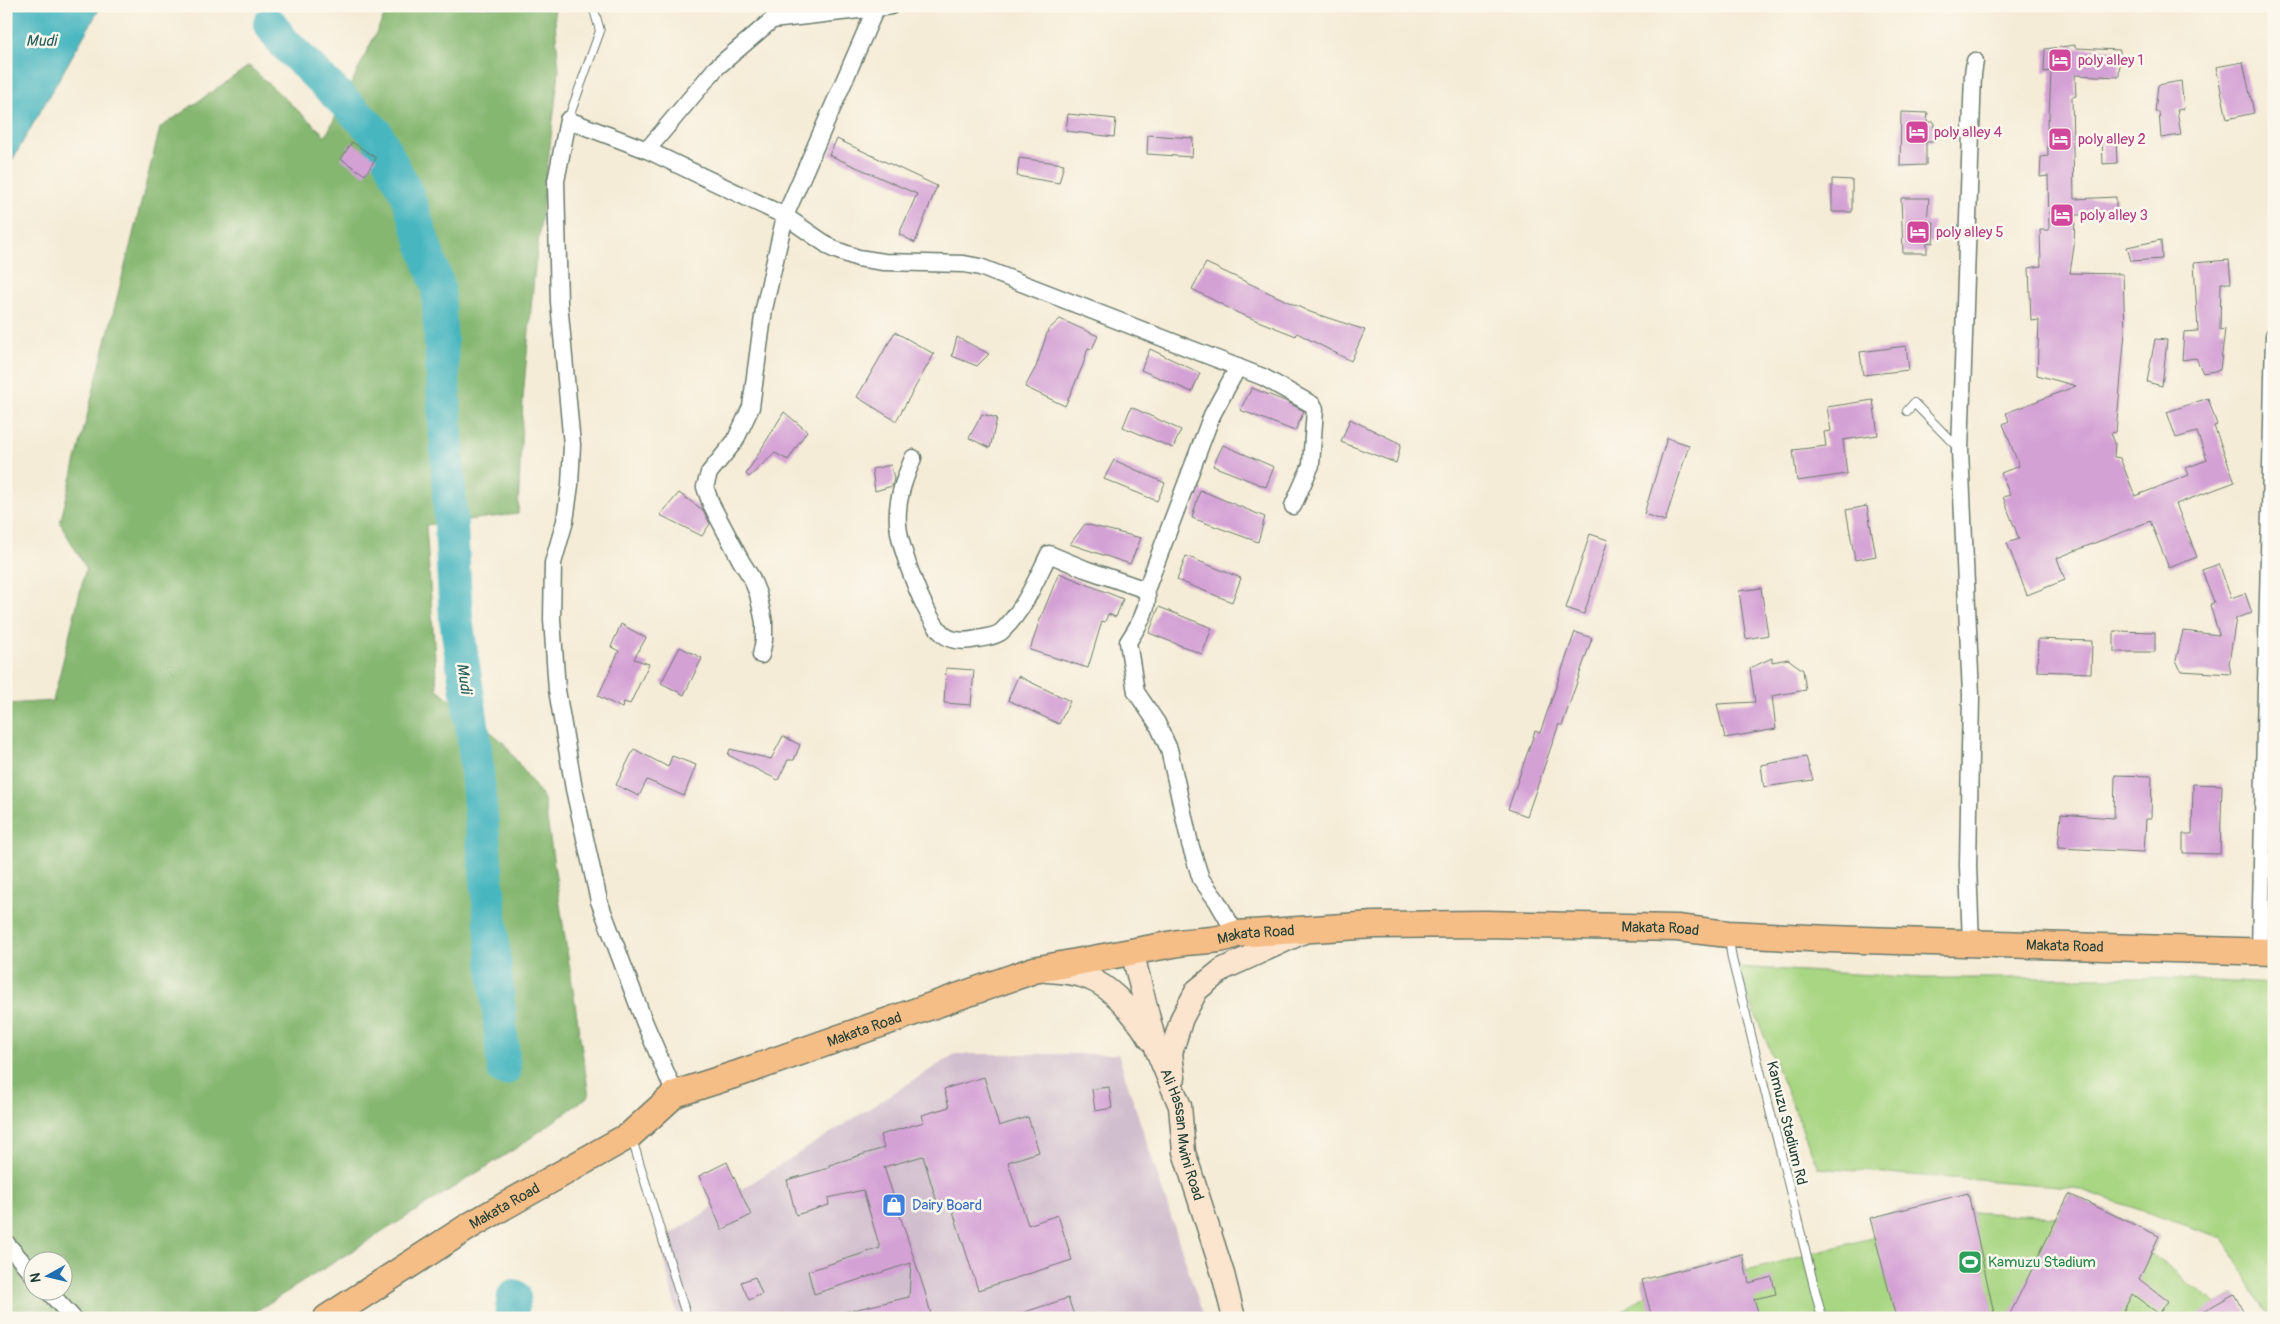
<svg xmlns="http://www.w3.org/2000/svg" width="2280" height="1324" font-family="Pangolin,sans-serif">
<rect width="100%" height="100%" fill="#fbf7ec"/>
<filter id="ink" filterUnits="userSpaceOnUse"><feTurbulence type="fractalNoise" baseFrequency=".02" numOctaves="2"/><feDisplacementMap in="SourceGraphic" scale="10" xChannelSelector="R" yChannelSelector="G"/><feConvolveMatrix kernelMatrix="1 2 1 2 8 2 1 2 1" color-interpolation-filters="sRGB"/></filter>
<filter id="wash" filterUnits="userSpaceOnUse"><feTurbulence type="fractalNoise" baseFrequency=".0096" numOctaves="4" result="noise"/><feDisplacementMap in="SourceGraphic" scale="20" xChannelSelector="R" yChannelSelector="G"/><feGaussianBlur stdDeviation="1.12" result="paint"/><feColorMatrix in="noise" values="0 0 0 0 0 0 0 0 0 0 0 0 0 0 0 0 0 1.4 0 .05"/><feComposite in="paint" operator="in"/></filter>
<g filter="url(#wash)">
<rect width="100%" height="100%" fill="#f5ecd7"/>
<path fill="#d0bdcd" d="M955 1054H1118L1204 1318H678L660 1241Z"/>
<g fill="#a9d683" stroke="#648a5c">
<path d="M1736 967 1923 978H2155L2274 984V1318H2270L2223 1238 2072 1187 1818 1168Z"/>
<path d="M1968 1193 1972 1212 2057 1217 2069 1194 2159 1236 2151 1254 2216 1304 2234 1294 2247 1318H1612L1646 1295 1642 1280 1742 1254 1747 1271 1875 1237 1870 1218Z"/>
</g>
<path fill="#86b771" stroke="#527a52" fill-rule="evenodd" d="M389 6 554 8 559 71 534 276 523 397 518 514 426 525 437 689 503 742 544 799 589 1096 518 1147 245 1318H6V704L53 701 86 568 60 523 160 128 249 66 326 136ZM32 1262H62V1292H32Z"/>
<path fill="#47b6bf" stroke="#337a7a" d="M6 6H101L6 171Z"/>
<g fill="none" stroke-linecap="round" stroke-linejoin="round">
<g stroke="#47b6bf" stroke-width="34">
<path d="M270 24 284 43 376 133 407 194 438 287 456 619 474 738 504 1069"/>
<path d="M511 1318 514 1296"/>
</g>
</g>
<g id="blocks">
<g fill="#d4a1d5">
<path d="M2075 45V48L2120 50 2119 77 2075 75 2076 96 2072 97 2074 199 2116 197V215H2075L2074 247 2070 273 2123 274 2125 332 2116 432 2111 433 2115 443 2114 457 2120 458 2135 496 2189 475 2186 468 2207 460 2197 432 2176 438 2167 412 2208 398 2217 425 2214 426 2235 482 2176 504 2197 557 2169 568 2150 521 2057 558 2065 580 2027 595 2007 543 2019 539 2003 497 2010 495 2001 473 2019 466 2003 424 2009 421 2006 413 2076 386 2037 375 2039 320 2031 321 2029 268 2041 266 2040 230H2049L2048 176 2040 177 2041 157 2048 156 2047 119H2049L2051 71 2044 72 2045 49Z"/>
<path d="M2243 62 2254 113 2227 119 2216 67Z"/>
<path d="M2181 81 2184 109 2177 110 2181 135 2161 138 2159 112H2155L2158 85Z"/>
<path d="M1901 112 1928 113 1927 122H1934L1933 142H1926V165L1900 166Z"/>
<path d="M1068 114 1116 119 1114 137 1066 131Z"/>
<path d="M1148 135 1193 138 1192 157 1147 154Z"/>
<path d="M2116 137 2117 163 2103 164 2102 138Z"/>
<path d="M837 139 937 186 915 243 899 234 917 194 829 155Z"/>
<path d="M352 142 376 158 365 175 341 159Z"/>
<path d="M1019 158 1064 164 1059 183 1017 176Z"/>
<path d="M1832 179 1852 180V212H1832Z"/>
<path d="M1901 198H1929L1927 222H1934L1933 243 1927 242V253H1903Z"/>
<path d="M2161 240 2162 259 2131 261 2127 247Z"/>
<path d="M2229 260 2231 283H2221L2220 330 2225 329 2220 370 2203 373 2196 358 2182 360 2184 332 2198 331 2194 263Z"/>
<path d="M1206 263 1310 312 1365 330 1351 361 1297 333 1296 336 1238 313 1192 289Z"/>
<path d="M1060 319 1098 336 1092 349 1088 348 1083 365 1065 406 1025 387 1036 367 1048 330Z"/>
<path d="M895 332 934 354 896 421 857 397Z"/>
<path d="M957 337 989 354 977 366 952 356Z"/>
<path d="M2155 339 2167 340 2162 386 2147 382Z"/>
<path d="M1906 346 1909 370 1863 375 1860 352Z"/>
<path d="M1150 349 1200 373 1192 392 1141 370Z"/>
<path d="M1252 388 1285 401 1304 411 1295 431 1240 410Z"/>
<path d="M1873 400 1878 435 1843 440 1847 474 1797 481 1793 450 1826 446 1824 432 1831 431 1827 407Z"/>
<path d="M1131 407 1181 430 1173 448 1123 427Z"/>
<path d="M784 412 807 431 788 460 775 453 749 477 746 474Z"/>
<path d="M982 414 997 418 990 448 969 438Z"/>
<path d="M1350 419 1401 444 1396 463 1341 442Z"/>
<path d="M1667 438 1689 445 1665 521 1644 514Z"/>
<path d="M1223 445 1274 467 1266 487 1213 466Z"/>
<path d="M1114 460 1165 483 1157 501 1104 479Z"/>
<path d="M891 465 894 479 892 486 875 491 872 469Z"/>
<path d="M1200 490 1265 517 1258 542 1192 518Z"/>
<path d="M679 493 703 510 710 524 702 536 660 515Z"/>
<path d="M1867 506 1876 556 1855 560 1846 510Z"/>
<path d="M1085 524 1141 538 1130 564 1070 544Z"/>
<path d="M1590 534 1608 540 1584 614 1566 608Z"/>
<path d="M1186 556 1241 578 1232 602 1177 580Z"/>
<path d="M2219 564 2231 598 2245 593 2252 613 2236 618 2229 663 2231 674 2181 671 2176 660 2183 631 2219 635 2210 605 2214 603 2202 570Z"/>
<path d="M1059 573 1123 599 1116 617 1108 614 1105 622 1102 621 1088 668 1030 650 1039 622Z"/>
<path d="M1761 588 1768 635 1746 639 1739 591Z"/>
<path d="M1159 607 1212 628 1202 654 1149 633Z"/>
<path d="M621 624 646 638 634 659 649 664 630 704 624 702 622 708 598 696 619 651 611 647Z"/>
<path d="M2114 631 2155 632V652H2114Z"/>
<path d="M1575 632 1592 638 1562 726 1559 724 1527 816 1508 809 1535 731 1540 733Z"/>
<path d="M2038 639 2092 641 2091 673 2037 671Z"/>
<path d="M680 647 702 658 684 695 661 683Z"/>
<path d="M1772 658V662L1788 659 1803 670 1806 690 1772 696 1776 729 1725 738 1717 704 1755 702 1750 668Z"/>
<path d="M946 668 974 670 971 705 944 703Z"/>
<path d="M1018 676 1070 701 1059 724 1008 700Z"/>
<path d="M783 736 800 745 794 760H788L778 780 728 755 730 749 771 759Z"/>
<path d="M634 749 668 767 672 756 696 765 684 796 647 780 639 796 616 785Z"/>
<path d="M1806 757 1813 780 1764 787 1761 765Z"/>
<path d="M2115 775 2152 776 2151 819H2146L2144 852 2058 848 2061 814 2114 818Z"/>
<path d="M2193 784 2222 785 2220 854 2183 853V834H2192Z"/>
<path d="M984 1077 999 1126 1028 1117 1039 1152 1008 1162 1028 1225 1058 1215 1072 1260 978 1290 949 1199 937 1202 923 1156 884 1167 925 1292 932 1318H846L845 1312 909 1297 911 1263 814 1294 808 1271 880 1248 863 1190 828 1198 829 1205 796 1215 787 1180 829 1168V1165L884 1148 880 1135 924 1122 922 1115 949 1107 944 1089Z"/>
<path d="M1109 1087 1112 1108 1095 1111 1092 1089Z"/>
<path d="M727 1162 751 1215 722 1230 699 1176Z"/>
<path d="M1968 1193 1995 1318H1896L1870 1218Z"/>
<path d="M2069 1194 2159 1236 2139 1279 2168 1301 2159 1314 2132 1294 2120 1318H2008Z"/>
<path d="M1742 1254 1749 1283 1772 1277 1776 1294 1754 1299 1760 1318H1652L1642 1280Z"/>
<path d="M755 1277 762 1294 749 1300 741 1282Z"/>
<path d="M2234 1294 2247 1318H2192L2216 1304Z"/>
<path d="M1068 1298 1075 1318H1017L1016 1315Z"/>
</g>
</g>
</g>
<g filter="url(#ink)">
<use href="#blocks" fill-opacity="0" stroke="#6a7a6d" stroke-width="1"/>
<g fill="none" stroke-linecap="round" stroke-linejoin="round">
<g stroke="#6a7a6d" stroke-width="10">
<g id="lane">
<path d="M568 120 600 31 593 6"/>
<path d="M1907 411 1914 403 1958 448"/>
<path d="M1729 939 1732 959 1822 1318"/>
<path d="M632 1139 687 1318"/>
</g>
</g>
<g stroke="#6a7a6d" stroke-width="19">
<g id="street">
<path d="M647 150 716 68 772 20 876 8"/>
<path d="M913 458C904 480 896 500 898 524 899 547 927 626 947 637 956 642 968 641 977 639 984 638 997 636 1002 631 1024 610 1036 580 1049 554L1085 569 1146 590"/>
<path d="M761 655 764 640V622L758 594 751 577 741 561 711 504 705 487 709 473 735 441 751 407 764 309 785 216 876 8 891 6"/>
<path d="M1236 934 1217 901 1201 879 1190 844 1169 749 1157 723 1136 692 1128 642C1137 628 1151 607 1146 590L1212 415 1238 367"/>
<path d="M1971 943 1968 866 1971 695 1960 451 1973 74 1975 61"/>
<path d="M2260 951 2274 335"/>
<path d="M675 1094 644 1021 599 901 574 789 557 690 552 619 553 563 565 521 570 485 572 445 559 302 556 181 568 120 647 150 785 216 833 249 858 258 884 262 964 264 980 267 1263 377 1313 405 1315 409 1311 465 1293 506"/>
<path d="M6 1243 32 1273"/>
<path d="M49 1292 73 1318"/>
</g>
</g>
<g stroke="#6a7a6d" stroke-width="25">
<g id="secondary">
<path id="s1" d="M1132 951 1157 1051 1180 1106 1184 1152 1223 1274 1234 1318"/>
<path d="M1047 971C1061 972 1076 973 1090 979 1115 989 1136 1017 1150 1039"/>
<path d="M1174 1078 1171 1053 1182 1018 1197 990 1223 969 1304 932"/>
</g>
</g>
<g stroke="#6a7a6d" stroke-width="29">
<g id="primary">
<path id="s2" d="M327 1318 471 1225 630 1135 675 1094 740 1073 1034 970C1082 961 1130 952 1179 943 1197 940 1219 942 1236 934L1374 925 1485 924 1677 928 1728 934 1830 939 2274 952"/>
</g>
</g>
<use href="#lane" stroke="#fff" stroke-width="8"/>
<use href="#street" stroke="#fff" stroke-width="16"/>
<use href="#secondary" stroke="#fbe5cf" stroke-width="22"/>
<use href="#primary" stroke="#f6be87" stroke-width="26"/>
</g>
</g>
<defs>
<g id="hotel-square" transform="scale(1.25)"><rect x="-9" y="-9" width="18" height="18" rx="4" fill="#d1479c" stroke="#fbf7ec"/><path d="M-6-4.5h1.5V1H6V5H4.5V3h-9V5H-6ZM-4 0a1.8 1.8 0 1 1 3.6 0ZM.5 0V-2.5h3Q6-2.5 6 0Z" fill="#fff"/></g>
<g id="shop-square" transform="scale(1.25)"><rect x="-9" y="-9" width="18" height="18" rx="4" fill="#3f7fe0" stroke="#fbf7ec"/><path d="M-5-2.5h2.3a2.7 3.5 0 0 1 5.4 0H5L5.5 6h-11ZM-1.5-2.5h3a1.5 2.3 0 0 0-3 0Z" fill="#fff"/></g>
<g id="stadium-square" transform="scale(1.25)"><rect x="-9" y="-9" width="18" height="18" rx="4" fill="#2e9e5b" stroke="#fbf7ec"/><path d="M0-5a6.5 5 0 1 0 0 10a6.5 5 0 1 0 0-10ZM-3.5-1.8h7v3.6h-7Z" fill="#fff"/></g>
</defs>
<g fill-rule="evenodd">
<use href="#hotel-square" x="2060" y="60"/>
<use href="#hotel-square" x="1917" y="132"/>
<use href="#hotel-square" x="2060" y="139"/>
<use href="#hotel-square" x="2062" y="215"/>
<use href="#hotel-square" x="1918" y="232"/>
<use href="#shop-square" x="894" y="1205"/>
<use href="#stadium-square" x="1970" y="1262"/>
</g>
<g text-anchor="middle" stroke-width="5" stroke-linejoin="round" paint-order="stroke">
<g font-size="15" fill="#b23c85" stroke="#fbf7ec" text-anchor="start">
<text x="2078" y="65">poly alley 1</text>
<text x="1934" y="137">poly alley 4</text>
<text x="2078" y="144">poly alley 2</text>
<text x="2080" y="220">poly alley 3</text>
<text x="1936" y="237">poly alley 5</text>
</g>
<g font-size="15" fill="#1f3d34" stroke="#fbf7ec">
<text dy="5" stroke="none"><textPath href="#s2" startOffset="1425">Makata Road</textPath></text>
<text dy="5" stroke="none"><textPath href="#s2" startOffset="1020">Makata Road</textPath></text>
<text dy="5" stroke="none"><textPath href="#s2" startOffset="1830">Makata Road</textPath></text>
<text dy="5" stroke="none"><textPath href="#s2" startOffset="615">Makata Road</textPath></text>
<text transform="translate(1787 1123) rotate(76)" y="5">Kamuzu Stadium Rd</text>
<text dy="5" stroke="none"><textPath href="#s1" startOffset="191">Ali Hassan Mwini Road</textPath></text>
<text dy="5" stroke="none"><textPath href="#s2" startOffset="210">Makata Road</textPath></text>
</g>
<g font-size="15" fill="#366cbe" stroke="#fbf7ec" text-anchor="start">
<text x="912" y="1210">Dairy Board</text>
</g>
<g font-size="15" fill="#27864d" stroke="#fbf7ec" text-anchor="start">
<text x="1988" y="1267">Kamuzu Stadium</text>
</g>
<g font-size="16" font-style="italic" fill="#2b615e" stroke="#fbf7ec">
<text x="41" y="46">Mudi</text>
<text transform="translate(465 678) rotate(82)" y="6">Mudi</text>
</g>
</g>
<rect width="2280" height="1324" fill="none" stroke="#fbf7ec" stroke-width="25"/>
<g transform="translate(48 1276) rotate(262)"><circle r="24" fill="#fbf7ec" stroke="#a3ada2"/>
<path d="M0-4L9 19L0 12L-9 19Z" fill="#1f6fb2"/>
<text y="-8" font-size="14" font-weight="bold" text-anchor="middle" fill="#1f3d34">N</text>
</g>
</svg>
